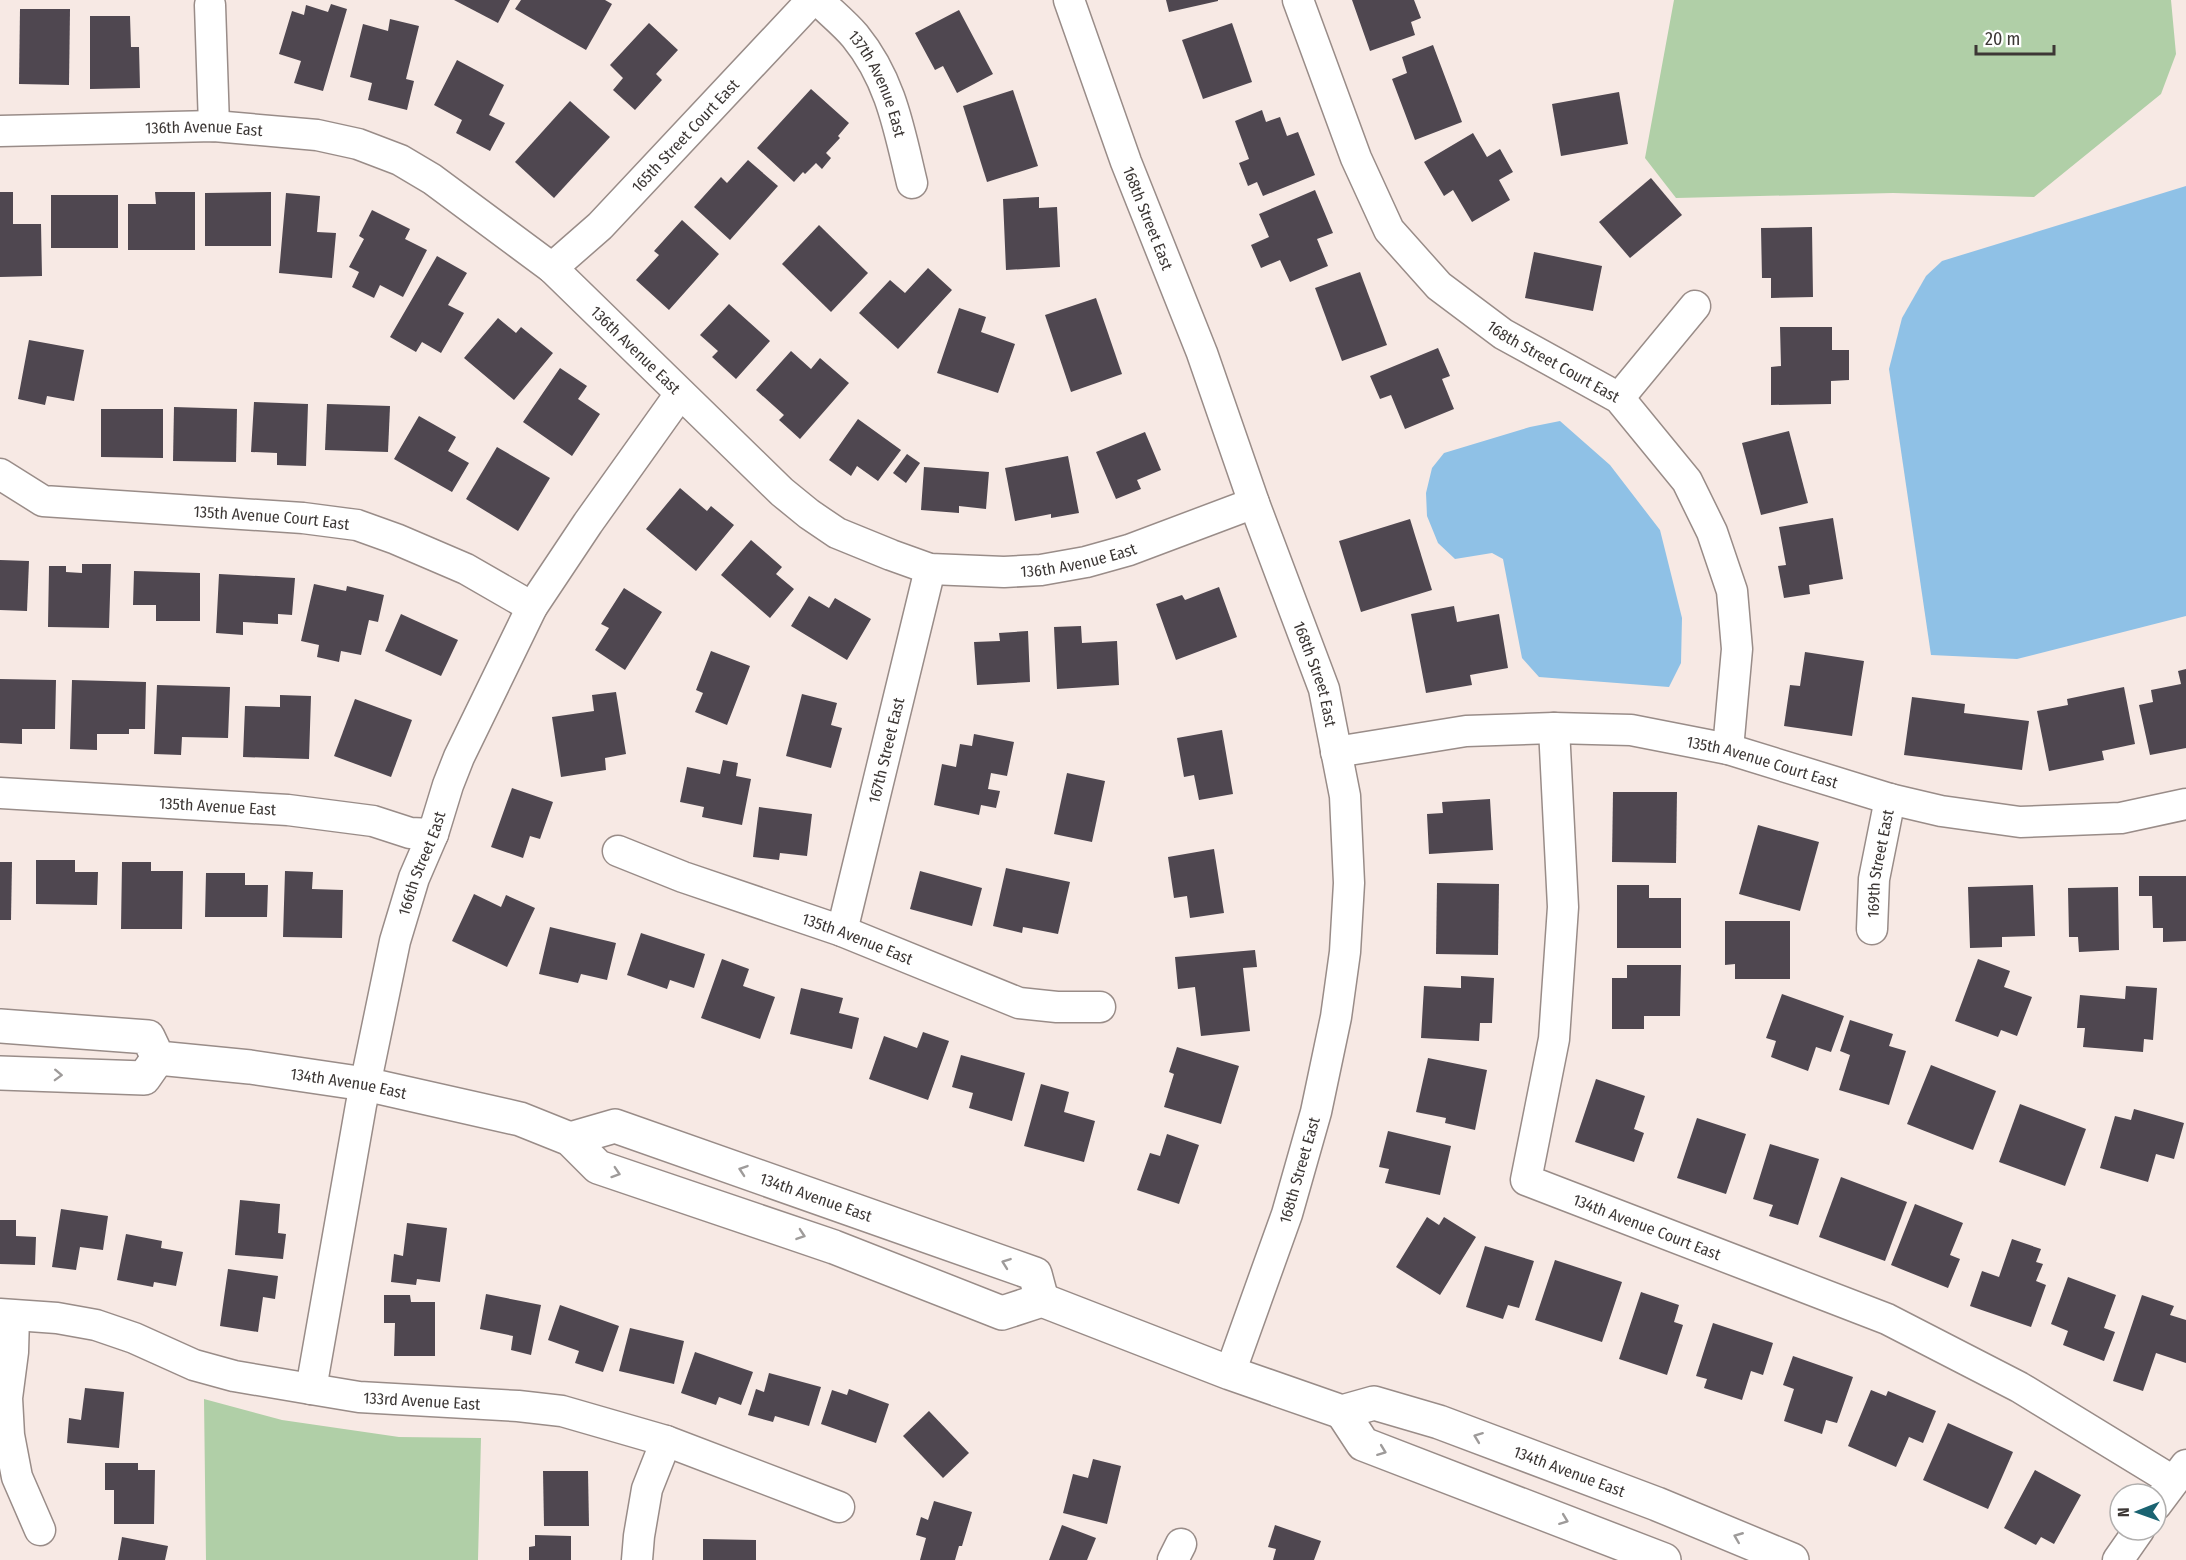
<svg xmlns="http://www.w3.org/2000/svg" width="2186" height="1560" font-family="'Fira Sans Condensed',sans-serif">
<rect width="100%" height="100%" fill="#f7e9e4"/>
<g fill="#b0cfa7">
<path d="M1674 0H2171L2176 54 2161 94 2034 197 1893 193 1676 198 1645 158Z"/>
<path d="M204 1399 282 1420 399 1437 481 1438 478 1560H206Z"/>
</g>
<g fill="#8fc1e6">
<path d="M2186 186V616L2017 659 1931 655 1889 369 1902 318 1926 276 1942 261Z"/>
<path d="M1560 421 1610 465 1660 530 1682 618 1681 663 1669 687 1539 677 1522 658 1503 559 1492 553 1455 559 1438 543 1427 516 1426 493 1432 468 1444 453 1530 427Z"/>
</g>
<g fill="#4f4750">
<path d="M454 0H510L498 23Z"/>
<path d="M521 0H605L612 4 586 50 515 9Z"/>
<path d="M1166 0H1218V1L1169 12Z"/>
<path d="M1352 0H1414L1421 18 1411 22 1415 35 1370 51Z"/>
<path d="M331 4 347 9 323 91 294 83 301 61 279 54 292 11 304 15 306 5 328 12Z"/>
<path d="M20 9H70L69 85 19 84Z"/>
<path d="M959 10 993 74 957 93 943 66 935 70 915 33Z"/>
<path d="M90 16H130L131 47H139L140 88 90 89Z"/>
<path d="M390 19 419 26 406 79 414 81 407 110 368 100 372 83 350 77 363 24 388 31Z"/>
<path d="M649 23 678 50 656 74 662 80 635 110 613 90 623 78 610 65Z"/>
<path d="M1232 23 1252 82 1203 99 1182 40Z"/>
<path d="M1433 45 1462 122 1415 140 1392 79 1407 73 1402 57Z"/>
<path d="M457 60 504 85 489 115 505 123 490 151 456 133 462 120 434 105Z"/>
<path d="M811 89 849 123 838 136 840 138 826 153 831 158 822 169 816 163 805 174 803 172 794 182 757 148Z"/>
<path d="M1013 90 1038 166 987 182 963 106Z"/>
<path d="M1619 92 1628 144 1561 156 1552 104Z"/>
<path d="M570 101 610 137 554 198 515 162Z"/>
<path d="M1262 110 1266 122 1280 117 1287 136 1298 132 1315 175 1263 196 1257 182 1248 186 1239 163 1249 159 1235 121Z"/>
<path d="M1473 133 1487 157 1500 149 1513 172 1499 180 1510 200 1472 222 1453 190 1444 196 1424 162Z"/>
<path d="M748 160 778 186 730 240 694 207 721 177 727 183Z"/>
<path d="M1651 178 1682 215 1630 258 1599 222Z"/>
<path d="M1315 190 1333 233 1317 239 1328 266 1290 282 1280 260 1261 268 1251 245 1269 237 1259 214Z"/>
<path d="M0 192H13V224H41L42 276 0 277Z"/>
<path d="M155 192H195V250H128V204H156Z"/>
<path d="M271 192V246H205V193Z"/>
<path d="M286 193 320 196 317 232 336 233 332 278 279 273Z"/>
<rect x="51" y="195" width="67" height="53"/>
<path d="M1039 197V208L1057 207 1060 267 1006 270 1003 199Z"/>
<path d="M372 210 410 229 405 239 427 250 403 297 380 285 374 298 352 287 359 272 349 267 364 239 359 236Z"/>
<path d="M682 220 719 254 669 310 636 280 659 255 654 251Z"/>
<path d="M819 225 868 273 831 312 782 264Z"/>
<path d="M1812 227 1813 297 1771 298V278H1762L1761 228Z"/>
<path d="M1534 252 1602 266 1593 311 1525 298Z"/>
<path d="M437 256 467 273 448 305 464 313 441 353 422 342 416 352 390 337Z"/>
<path d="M928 268 952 290 898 349 859 313 890 280 905 293Z"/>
<path d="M1360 272 1387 345 1342 361 1315 288Z"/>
<path d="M1096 298 1122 374 1071 392 1045 315Z"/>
<path d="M729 304 770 341 736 379 712 357 718 351 700 335Z"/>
<path d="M959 308 986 317 981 332 1015 344 998 393 937 373Z"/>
<path d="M498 318 516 333 521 327 553 353 514 400 464 358Z"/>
<path d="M1780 327H1832V350H1849V380L1831 381V404L1771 405V367L1781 366Z"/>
<path d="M29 340 84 350 74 401 47 396 45 405 18 399Z"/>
<path d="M1438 348 1450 376 1442 379 1454 409 1405 429 1391 395 1380 399 1370 376Z"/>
<path d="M791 351 811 369 820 358 849 383 800 439 779 420 784 415 756 390Z"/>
<path d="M560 368 587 386 578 399 600 414 572 456 523 422Z"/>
<path d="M254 402 308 404 306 466 277 465V453L251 452Z"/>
<path d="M327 404 390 406 388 452 325 450Z"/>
<path d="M174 407 237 409 236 462 173 461Z"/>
<path d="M101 409H163V458L101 457Z"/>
<path d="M419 416 456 437 448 451 469 463 452 492 394 459Z"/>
<path d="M858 419 901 450 878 481 857 466 851 476 829 460Z"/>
<path d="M1789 431 1808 503 1761 515 1742 443Z"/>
<path d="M1145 432 1161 470 1137 480 1141 489 1116 499 1096 452Z"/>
<path d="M497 447 550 478 518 531 466 499Z"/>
<path d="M907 454 920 463 906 483 893 473Z"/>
<path d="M1068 456 1079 513 1051 518V514L1015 521 1005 468Z"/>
<path d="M924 467 989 472 986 509 959 506V513L921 510Z"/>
<path d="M680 488 707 511 711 506 734 525 696 571 646 529Z"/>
<path d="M1833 518 1843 579 1809 585 1810 594 1784 598 1778 566 1786 565 1779 527Z"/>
<path d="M1410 519 1432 590 1361 612 1339 541Z"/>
<path d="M751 540 782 567 776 574 794 589 770 618 721 575Z"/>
<path d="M0 560 29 561 27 611 0 610Z"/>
<path d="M82 564H111L109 628 48 627 49 566H66V572L82 573Z"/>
<path d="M134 571 200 573V621H156V605H133Z"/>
<path d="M219 574 295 578 292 615 278 614V624L243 622V635L216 633Z"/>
<path d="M314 584 346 591 347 586 384 595 378 622 369 620 361 655 341 651 339 662 317 657 319 645 301 641Z"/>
<path d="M1219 587 1237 637 1176 660 1156 604 1182 595 1185 600Z"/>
<path d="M624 588 662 612 625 670 595 650 609 628 601 624Z"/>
<path d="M809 596 829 608 835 598 871 619 847 660 791 626Z"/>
<path d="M1454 606 1457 622 1499 614 1508 668 1470 675 1472 685 1426 693 1411 614Z"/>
<path d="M401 614 458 640 441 676 385 651Z"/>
<path d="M1081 626 1082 643 1117 641 1119 685 1057 689 1054 627Z"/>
<path d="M1028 631 1030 682 977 685 974 642 1000 641 999 633Z"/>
<path d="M711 651 750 666 727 725 695 712 703 693 696 690Z"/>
<path d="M1805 652 1864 661 1852 736 1784 726 1790 685 1800 686Z"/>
<path d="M2186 669V748L2150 755 2139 705 2153 702 2151 690 2181 684 2178 671Z"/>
<path d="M0 679 56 680 55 729H22V744L0 743Z"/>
<path d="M72 680 146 682 145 729H129V734H97V750L70 749Z"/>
<path d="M157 685 230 687 228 738 182 737 181 755 154 754Z"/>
<path d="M2124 687 2135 744 2102 751 2104 760 2049 771 2037 711 2068 705 2067 699Z"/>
<path d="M616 692 626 754 605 758 606 770 561 777 552 717 594 711 592 695Z"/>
<path d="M802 694 837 703 831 725 842 728 831 768 786 756Z"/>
<path d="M280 695 311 696 309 759 243 757 245 706 280 707Z"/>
<path d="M1912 697 1965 704 1964 713 2029 721 2022 770 1904 755Z"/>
<path d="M355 699 412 720 391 777 334 756Z"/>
<path d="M1222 730 1233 794 1199 800 1194 775 1184 777 1177 738Z"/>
<path d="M974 734 1014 742 1007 776 991 773 988 789 1000 791 996 808 981 805 979 815 934 805 942 764 956 767 960 744 972 746Z"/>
<path d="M723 760 738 763 736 776 751 779 742 825 702 817 704 807 680 802 687 767 720 774Z"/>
<path d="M1067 773 1105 781 1092 842 1054 834Z"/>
<path d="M512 788 553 802 540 839 530 836 523 858 491 847Z"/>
<path d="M1613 792H1677L1676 863 1612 862Z"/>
<path d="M1490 799 1493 850 1429 854 1427 814 1443 813 1442 802Z"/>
<path d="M759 807 812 814 807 856 780 853 779 860 753 857Z"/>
<path d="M1758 825 1819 842 1800 911 1739 894Z"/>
<path d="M1214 849 1224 913 1190 918 1187 896 1174 898 1168 857Z"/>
<path d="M36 860H75V872H98L97 905 36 904Z"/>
<path d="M0 862H12L11 920H0Z"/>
<path d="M122 862H151V871H183L182 929H121Z"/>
<path d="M1006 868 1070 882 1058 934 1023 927 1022 933 993 926Z"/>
<path d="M285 871 313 872 312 889 343 890 342 938 283 937Z"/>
<path d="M920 871 982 888 972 926 910 909Z"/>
<path d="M206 873H245V885H268L267 917H205Z"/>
<path d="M2139 876H2186V941L2163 942V928H2153L2152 896H2139Z"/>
<path d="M1437 883 1499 884 1498 955 1436 954Z"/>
<path d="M1617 885H1649V898H1681V948H1617Z"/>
<path d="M2033 885 2035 936 2002 937V947L1970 948 1968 887Z"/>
<path d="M2118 887 2119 950 2079 952 2078 937H2069L2068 888Z"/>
<path d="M474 894 501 907 506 895 535 908 507 967 452 941Z"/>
<path d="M1725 921H1790V979H1735V964L1725 965Z"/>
<path d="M550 927 616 943 607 980 581 974 578 983 539 974Z"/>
<path d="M641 933 705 954 694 988 670 980 667 989 627 975Z"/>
<path d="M1255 950 1257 967 1243 968 1250 1031 1201 1036 1195 987 1178 989 1175 957Z"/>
<path d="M722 959 749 969 743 986 775 997 760 1039 701 1018Z"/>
<path d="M1978 959 2010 971 2004 987 2032 997 2017 1036 2001 1030 1998 1037 1955 1021Z"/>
<path d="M1627 965H1681L1680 1016H1644V1029H1612V978H1627Z"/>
<path d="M1461 976 1494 978 1492 1023H1480L1479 1041 1421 1038 1424 986 1461 988Z"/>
<path d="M2126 986 2157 988 2153 1040 2144 1039 2143 1052 2083 1047 2085 1028H2077L2080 995 2125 999Z"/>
<path d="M801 988 843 998 839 1013 859 1018 852 1049 790 1034Z"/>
<path d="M1782 994 1844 1016 1831 1052 1816 1047 1808 1071 1771 1057 1776 1041 1766 1038Z"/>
<path d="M1850 1020 1893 1034 1889 1046 1906 1051 1889 1105 1839 1090 1850 1055 1840 1051Z"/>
<path d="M923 1032 949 1041 928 1100 869 1079 884 1036 917 1048Z"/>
<path d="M1177 1047 1239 1066 1221 1124 1164 1107 1174 1074 1169 1072Z"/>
<path d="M961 1055 1025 1073 1012 1121 969 1108 973 1093 952 1087Z"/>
<path d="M1428 1058 1487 1070 1475 1130 1445 1123 1446 1118 1416 1112Z"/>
<path d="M1931 1065 1996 1091 1973 1150 1907 1124Z"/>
<path d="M1596 1079 1645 1096 1634 1129 1644 1133 1634 1162 1575 1142Z"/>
<path d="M1041 1084 1069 1092 1064 1112 1095 1121 1084 1162 1024 1146Z"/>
<path d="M2020 1104 2086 1129 2065 1186 1999 1162Z"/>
<path d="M2134 1109 2184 1123 2174 1159 2156 1154 2148 1182 2100 1168 2115 1116 2131 1120Z"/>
<path d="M1697 1118 1746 1134 1726 1194 1677 1178Z"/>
<path d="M1388 1131 1451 1146 1440 1195 1385 1183 1389 1169 1379 1167Z"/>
<path d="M1167 1134 1199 1145 1179 1204 1137 1190 1150 1153 1160 1156Z"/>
<path d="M1770 1144 1819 1159 1798 1225 1769 1216 1773 1205 1753 1199Z"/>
<path d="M1841 1177 1907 1202 1885 1261 1819 1237Z"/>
<path d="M240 1200 280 1204 278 1233 286 1234 283 1259 235 1255Z"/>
<path d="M1915 1204 1963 1223 1950 1255 1960 1259 1948 1288 1891 1265Z"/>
<path d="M61 1209 108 1216 103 1250 80 1247 76 1270 52 1267Z"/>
<path d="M1427 1217 1439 1225 1444 1217 1476 1237 1440 1295 1396 1267Z"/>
<path d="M0 1220H16V1236L36 1237 35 1265 0 1264Z"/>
<path d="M407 1223 447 1228 440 1282 417 1279 416 1285 391 1282 394 1254 403 1256Z"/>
<path d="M126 1234 162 1241 161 1248 183 1252 176 1286 154 1282 153 1287 117 1280Z"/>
<path d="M2012 1239 2041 1249 2036 1262 2043 1264 2036 1281 2046 1285 2031 1327 1970 1306 1982 1271 1999 1277Z"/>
<path d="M1485 1246 1534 1261 1519 1308 1508 1305 1503 1319 1466 1307Z"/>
<path d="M1555 1260 1622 1282 1602 1342 1535 1320Z"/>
<path d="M228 1269 278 1276 275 1299 263 1297 258 1332 220 1326Z"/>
<path d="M2068 1277 2116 1295 2104 1328 2115 1332 2104 1361 2063 1345 2068 1331 2051 1324Z"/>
<path d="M1641 1292 1679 1305 1674 1322 1683 1325 1667 1375 1619 1359Z"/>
<path d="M486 1294 541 1305 531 1355 511 1350 513 1336 480 1329Z"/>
<path d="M384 1295H410L411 1302H435V1356H394L395 1323H384Z"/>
<path d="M2142 1295 2174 1306 2170 1315 2186 1320V1363L2156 1353 2143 1391 2113 1381Z"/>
<path d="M560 1305 619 1326 603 1372 575 1363 579 1351 548 1340Z"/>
<path d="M1713 1323 1773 1343 1763 1375 1751 1371 1742 1400 1704 1388 1707 1379 1696 1376Z"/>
<path d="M630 1328 684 1341 674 1384 619 1371Z"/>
<path d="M695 1352 753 1372 741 1405 719 1397 716 1405 681 1393Z"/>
<path d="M1793 1356 1853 1377 1837 1423 1826 1420 1822 1434 1784 1421 1794 1389 1783 1385Z"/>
<path d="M769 1373 821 1387 809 1426 775 1416 773 1422 748 1415 756 1389 764 1392Z"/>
<path d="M85 1388 124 1392 119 1448 67 1443 69 1418 81 1420Z"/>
<path d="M849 1389 889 1404 876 1443 821 1424 832 1390 847 1395Z"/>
<path d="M1871 1390 1886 1396 1888 1391 1936 1411 1923 1443 1909 1437 1896 1467 1848 1446Z"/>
<path d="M929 1411 969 1453 943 1478 903 1436Z"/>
<path d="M1948 1423 2013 1452 1988 1509 1923 1480Z"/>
<path d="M1093 1459 1121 1466 1107 1524 1063 1513 1073 1474 1088 1478Z"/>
<path d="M105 1463H138V1470H155L154 1524H114V1490H105Z"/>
<path d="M2035 1470 2081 1495 2054 1544 2041 1537 2036 1545 2004 1528Z"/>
<path d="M543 1471H588L589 1526H544Z"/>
<path d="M934 1501 972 1512 962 1546H959L955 1560H920L926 1538 916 1535 921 1517 928 1520Z"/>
<path d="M1062 1525 1096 1538 1087 1560H1049Z"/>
<path d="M1275 1525 1321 1541 1314 1560H1273L1276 1549 1268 1547Z"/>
<path d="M535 1535 571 1536V1560H529V1547L535 1546Z"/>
<path d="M122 1537 168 1546 165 1560H118Z"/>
<path d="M703 1539 756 1540V1560H703Z"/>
</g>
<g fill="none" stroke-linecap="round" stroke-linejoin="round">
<g stroke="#998c88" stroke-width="33">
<g id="minor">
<path id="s1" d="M818 0C830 12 844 23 855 36 891 80 899 129 912 183"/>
<path id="s2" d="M1069 0 1126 162 1202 353 1254 503 1324 689 1345 796 1349 883 1345 952 1336 1017 1316 1112 1287 1214 1230 1373"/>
<path id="s3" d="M1298 0 1356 158 1389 230 1439 286 1503 334 1619 398 1687 481 1712 532 1732 591 1737 649 1728 749"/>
<path d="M210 5 214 126"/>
<path id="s4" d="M0 131 214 126 317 135 358 144 400 160 432 179 552 268 782 492 809 514 837 533 891 555 930 569 1004 572 1041 570 1086 562 1129 550 1254 503"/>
<path id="s5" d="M552 268 600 226 812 0"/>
<path d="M1619 398 1695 306"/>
<path id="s6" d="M0 474 43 501 303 518 357 525 396 539 466 569 532 607"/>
<path id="s7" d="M1554 728 1563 907 1554 1039 1526 1180 1887 1319 2019 1387 2173 1481"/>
<path id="s8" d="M1336 752 1466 731 1554 728 1631 730 1728 749 1890 799 1941 811 2020 822 2121 818 2186 804"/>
<path id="s9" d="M0 793 288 810 373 821 410 833 433 834"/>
<path id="s10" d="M618 851 683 877 842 931 1019 1003 1057 1007H1100"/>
<path id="s11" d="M1872 929 1874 879 1890 799"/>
<path id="s12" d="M842 931 930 569"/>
<path id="s13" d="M0 1314 57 1318 96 1325 134 1338 194 1365 234 1376 311 1389 359 1397 518 1406 562 1411 666 1441 839 1507"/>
<path d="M14 1316 13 1352 7 1398 9 1435 17 1477 40 1530"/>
<path id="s14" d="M311 1389 361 1105 395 941 414 878 433 834 448 785 459 757 532 607 588 523 680 394"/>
<path d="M2156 1505 2186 1465"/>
<path d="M637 1560 639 1536 647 1489 666 1441"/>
<path d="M1173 1560 1181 1544"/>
<path d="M2118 1560 2139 1530"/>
</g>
</g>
<g stroke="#998c88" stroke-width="36">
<g id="tertiary">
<path id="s15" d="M0 1026 148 1037 158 1058 250 1067 365 1084 520 1119 570 1139 598 1167 834 1247 1002 1313 1042 1300 1230 1373 1342 1412 1374 1403 1439 1422 1657 1504 1792 1560"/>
<path d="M0 1073 144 1078 158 1058"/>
<path id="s16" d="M570 1139 615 1126 1035 1274 1042 1300"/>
<path d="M1342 1412 1363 1444 1664 1560"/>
</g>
</g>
<use href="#minor" stroke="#fff" stroke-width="30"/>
<use href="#tertiary" stroke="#fff" stroke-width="33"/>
</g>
<defs><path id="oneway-chevron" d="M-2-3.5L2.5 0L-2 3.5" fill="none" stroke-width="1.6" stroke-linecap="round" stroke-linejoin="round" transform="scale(1.5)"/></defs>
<g stroke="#9e9b9a">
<use href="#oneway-chevron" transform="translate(58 1075) rotate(2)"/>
<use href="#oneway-chevron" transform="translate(743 1170) rotate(-161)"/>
<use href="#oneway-chevron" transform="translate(616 1173) rotate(18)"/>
<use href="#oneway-chevron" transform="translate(801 1235) rotate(19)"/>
<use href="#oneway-chevron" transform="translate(1006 1263) rotate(-160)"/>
<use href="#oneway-chevron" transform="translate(1478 1437) rotate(-159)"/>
<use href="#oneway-chevron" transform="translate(1382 1451) rotate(21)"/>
<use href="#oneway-chevron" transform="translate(1564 1520) rotate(21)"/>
<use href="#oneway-chevron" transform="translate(1738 1537) rotate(-158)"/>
</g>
<g text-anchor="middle" stroke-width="6" stroke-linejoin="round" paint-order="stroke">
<g font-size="16" fill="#3c3735" stroke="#fff">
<text dy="6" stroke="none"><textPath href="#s1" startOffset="105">137th Avenue East</textPath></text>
<text dy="6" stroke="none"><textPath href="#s4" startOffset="204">136th Avenue East</textPath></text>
<text dy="6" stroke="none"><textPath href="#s5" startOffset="188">165th Street Court East</textPath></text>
<text dy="6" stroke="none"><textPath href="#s2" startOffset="232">168th Street East</textPath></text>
<text dy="6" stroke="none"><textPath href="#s4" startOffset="708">136th Avenue East</textPath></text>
<text dy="6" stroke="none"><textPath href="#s3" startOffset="460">168th Street Court East</textPath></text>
<text dy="6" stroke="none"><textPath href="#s6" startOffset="280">135th Avenue Court East</textPath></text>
<text dy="6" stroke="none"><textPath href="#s4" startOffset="1230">136th Avenue East</textPath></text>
<text dy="6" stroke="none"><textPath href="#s2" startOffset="718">168th Street East</textPath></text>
<text dy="6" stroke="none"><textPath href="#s12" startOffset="186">167th Street East</textPath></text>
<text dy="6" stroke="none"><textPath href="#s8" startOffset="432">135th Avenue Court East</textPath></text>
<text dy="6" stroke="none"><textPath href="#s9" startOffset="218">135th Avenue East</textPath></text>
<text dy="6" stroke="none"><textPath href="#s14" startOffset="538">166th Street East</textPath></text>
<text dy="6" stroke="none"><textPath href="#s11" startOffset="66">169th Street East</textPath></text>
<text dy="6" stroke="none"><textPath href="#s10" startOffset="255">135th Avenue East</textPath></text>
<text dy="6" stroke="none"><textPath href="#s15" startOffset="364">134th Avenue East</textPath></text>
<text transform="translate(1299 1170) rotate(-74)" y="6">168th Street East</text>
<text dy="6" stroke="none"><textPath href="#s16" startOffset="260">134th Avenue East</textPath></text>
<text dy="6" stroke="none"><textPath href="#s7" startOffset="585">134th Avenue Court East</textPath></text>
<text dy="6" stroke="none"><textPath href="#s13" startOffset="434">133rd Avenue East</textPath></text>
<text dy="6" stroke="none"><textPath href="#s15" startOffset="1665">134th Avenue East</textPath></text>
</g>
</g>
<g transform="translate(2138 1512) rotate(269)"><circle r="28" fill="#ffffff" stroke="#b1afae" stroke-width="1.5"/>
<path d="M0-4.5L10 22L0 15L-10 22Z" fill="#1a6371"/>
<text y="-9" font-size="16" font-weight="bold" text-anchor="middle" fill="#3c3735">N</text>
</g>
<path d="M1976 45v9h78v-9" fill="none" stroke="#3c3735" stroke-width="3"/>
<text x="1985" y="45" font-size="18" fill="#3c3735" stroke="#ffffff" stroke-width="4.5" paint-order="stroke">20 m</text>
</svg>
